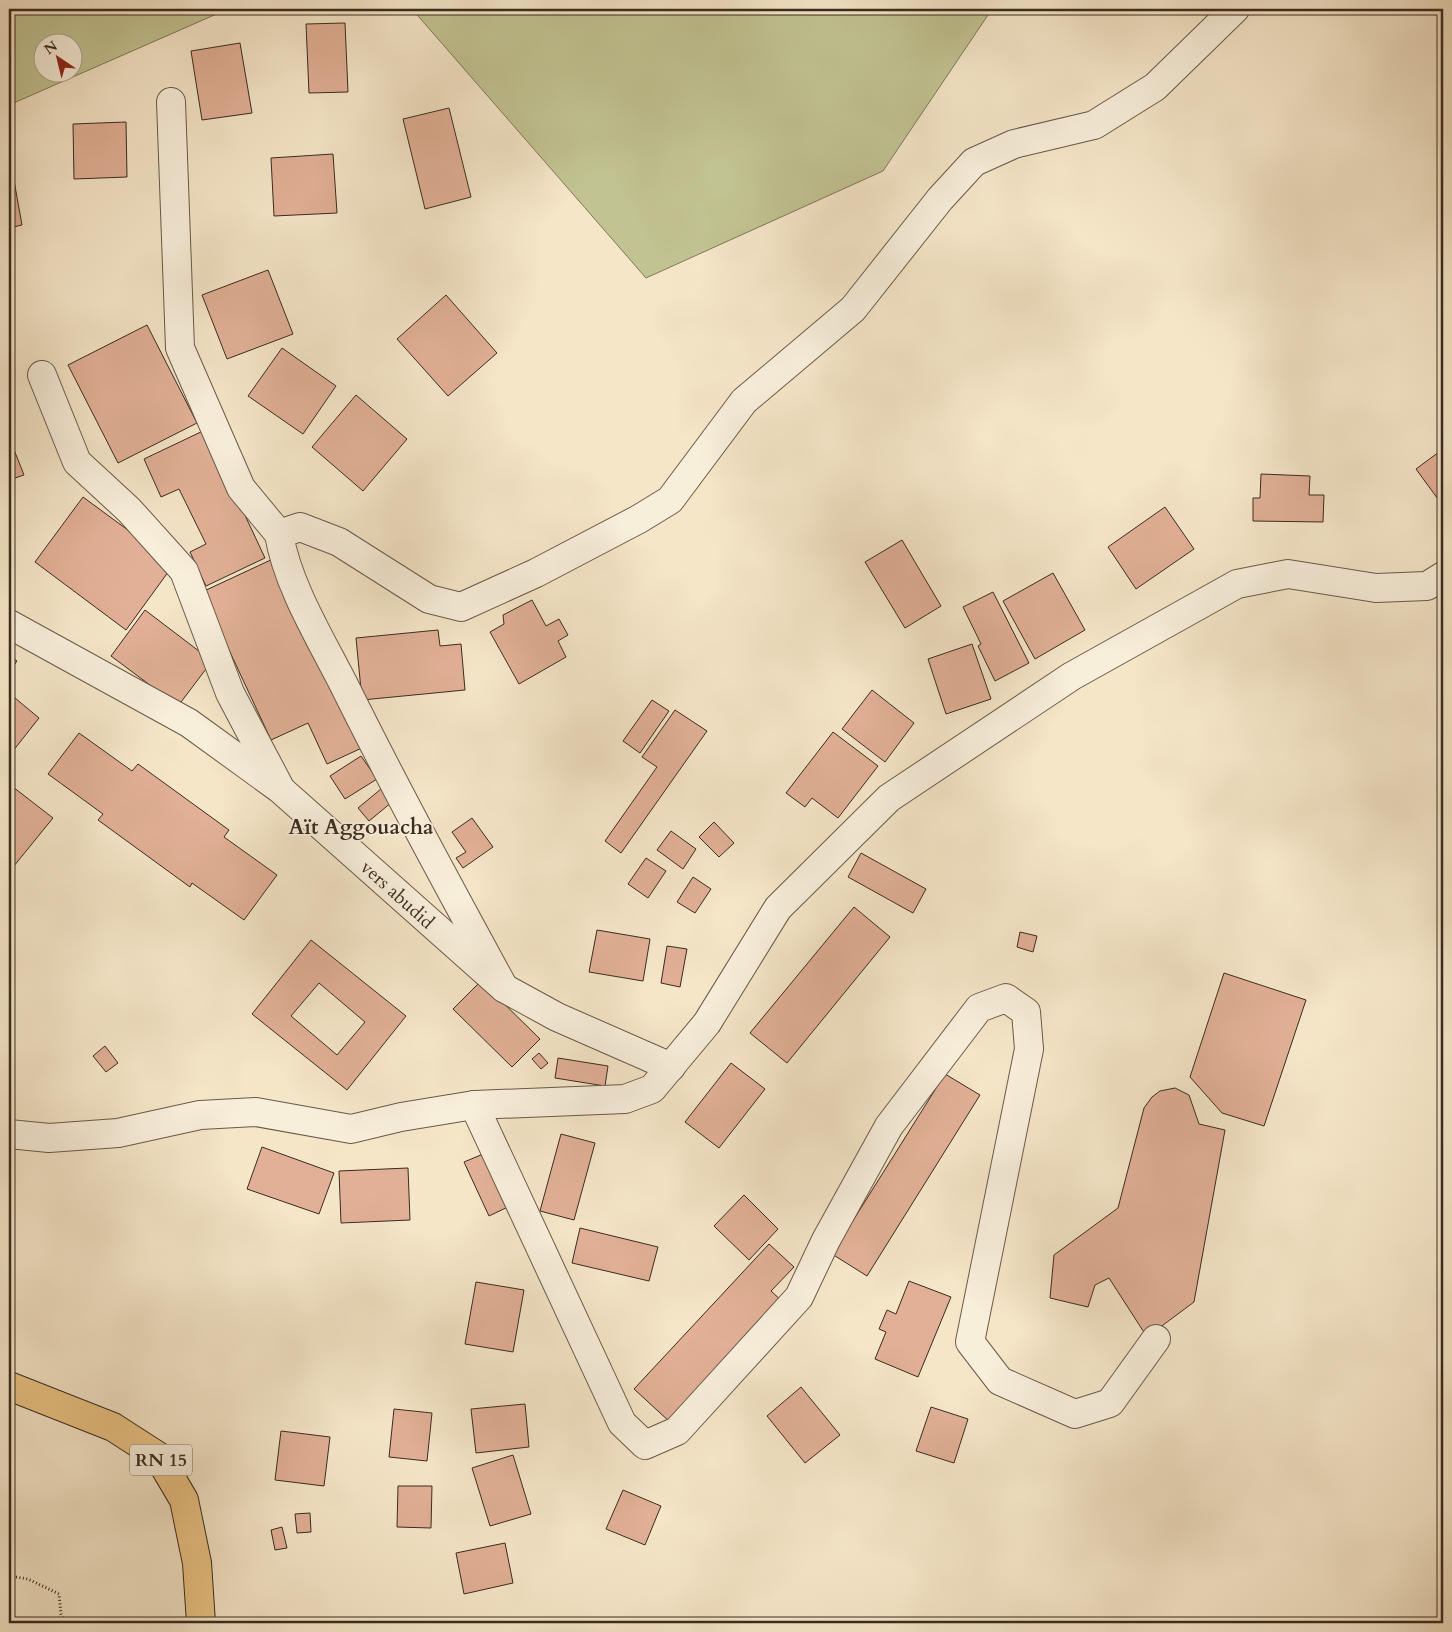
<svg xmlns="http://www.w3.org/2000/svg" width="1452" height="1632" font-family="Cardo,serif">
<rect width="100%" height="100%" fill="#f5e6c8"/>
<filter id="stains"><feTurbulence type="fractalNoise" baseFrequency=".004" numOctaves="4"/><feColorMatrix values="0 0 0 0 .2 0 0 0 0 .09 0 0 0 0 .02 0 0 0 .5 -.17"/></filter>
<radialGradient id="worn" r=".72"><stop offset=".6" stop-color="#630" stop-opacity="0"/><stop offset="1" stop-color="#630" stop-opacity=".3"/></radialGradient>
<g fill="#c2c392" stroke="#7e7859" fill-rule="evenodd">
<path d="M9 9H228L9 105ZM42 42H72V72H42Z"/>
<path d="M412 9H992L883 171 646 278Z"/>
</g>
<g fill="#e1b096" stroke="#3a2c20" fill-rule="evenodd">
<path d="M345 23 348 92 309 93 306 24Z"/>
<path d="M240 43 252 113 202 120 191 51Z"/>
<path d="M449 108 471 197 425 209 403 119Z"/>
<path d="M126 122 127 177 74 179 73 124Z"/>
<path d="M333 154 337 213 274 216 271 158Z"/>
<path d="M11 164 22 225 9 228V165Z"/>
<path d="M268 270 293 334 227 359 202 295Z"/>
<path d="M446 295 497 353 448 396 397 339Z"/>
<path d="M147 325 197 423 118 463 68 365Z"/>
<path d="M282 348 336 386 303 434 248 396Z"/>
<path d="M356 395 407 439 363 491 312 447Z"/>
<path d="M205 430 265 558 206 586 190 552 206 544 179 489 161 497 144 459Z"/>
<path d="M9 437 24 475 9 480Z"/>
<path d="M1443 449V506L1416 469Z"/>
<path d="M1261 474 1310 476 1309 495H1324L1323 522 1253 521V498H1260Z"/>
<path d="M83 497 174 564 126 630 35 562Z"/>
<path d="M1165 507 1194 549 1136 589 1108 547Z"/>
<path d="M902 540 941 606 905 628 865 562Z"/>
<path d="M275 558 364 747 327 764 308 723 271 740 202 592Z"/>
<path d="M1053 573 1085 630 1035 659 1003 601Z"/>
<path d="M993 592 1029 663 995 681 978 646 981 644 963 607Z"/>
<path d="M532 600 546 626 559 619 568 635 558 641 566 657 519 684 490 632 504 624 503 615Z"/>
<path d="M145 610 212 661 178 706 111 656Z"/>
<path d="M438 630 440 646 461 644 465 690 362 700 356 638Z"/>
<path d="M972 644 991 699 946 714 928 659Z"/>
<path d="M9 655 17 661 9 672Z"/>
<path d="M872 690 914 723 885 762 842 729Z"/>
<path d="M9 693 39 718 9 756Z"/>
<path d="M652 700 669 711 640 753 623 741Z"/>
<path d="M675 710 707 731 621 853 605 841 657 767 642 757Z"/>
<path d="M833 732 878 766 838 818 812 798 805 807 786 793Z"/>
<path d="M79 733 132 771 138 764 229 830 224 837 277 875 244 920 192 883 190 887 98 820 103 814 48 774Z"/>
<path d="M361 756 377 779 345 799 330 776Z"/>
<path d="M13 787 53 818 9 872V792Z"/>
<path d="M381 789 392 802 369 821 358 808Z"/>
<path d="M472 818 493 847 463 868 456 858 466 852 452 832Z"/>
<path d="M714 822 734 843 719 857 699 837Z"/>
<path d="M671 831 696 849 683 869 657 850Z"/>
<path d="M861 853 926 889 913 913 848 877Z"/>
<path d="M646 858 666 871 648 898 628 884Z"/>
<path d="M693 877 711 889 695 913 677 902Z"/>
<path d="M854 907 890 937 787 1063 750 1033Z"/>
<path d="M597 930 650 939 643 981 589 972Z"/>
<path d="M1020 932 1037 936 1033 952 1017 947Z"/>
<path d="M311 940 406 1016 347 1090 252 1014ZM319 983 365 1022 337 1055 291 1016Z"/>
<path d="M667 946 687 949 680 987 661 983Z"/>
<path d="M1224 973 1306 1000 1264 1126 1222 1113 1190 1077Z"/>
<path d="M481 981 540 1039 512 1067 453 1009Z"/>
<path d="M105 1046 118 1063 106 1072 93 1056Z"/>
<path d="M539 1053 548 1063 541 1069 532 1059Z"/>
<path d="M558 1058 608 1066 605 1086 555 1078Z"/>
<path d="M731 1063 765 1089 719 1148 685 1122Z"/>
<path d="M945 1074 980 1095 867 1276 832 1254Z"/>
<path d="M1175 1088 1189 1095 1199 1124 1225 1130 1194 1302 1147 1337 1109 1278 1095 1285 1088 1307 1050 1298 1054 1255 1118 1208 1144 1108 1152 1097 1160 1091Z"/>
<path d="M561 1134 595 1143 574 1220 540 1211Z"/>
<path d="M262 1147 334 1173 319 1214 247 1189Z"/>
<path d="M488 1152 512 1205 489 1216 464 1162Z"/>
<path d="M408 1168 410 1220 341 1223 339 1171Z"/>
<path d="M744 1195 778 1229 749 1260 714 1226Z"/>
<path d="M580 1228 658 1247 649 1281 572 1263Z"/>
<path d="M769 1244 794 1267 771 1291 783 1302 671 1423 634 1389Z"/>
<path d="M909 1281 951 1297 918 1377 875 1359 886 1332 879 1329 887 1310 896 1314Z"/>
<path d="M476 1282 524 1290 513 1352 465 1344Z"/>
<path d="M801 1387 840 1435 805 1463 767 1416Z"/>
<path d="M525 1404 529 1447 476 1453 471 1409Z"/>
<path d="M931 1407 968 1419 954 1463 916 1451Z"/>
<path d="M394 1409 432 1413 427 1461 389 1457Z"/>
<path d="M281 1431 330 1437 324 1486 275 1480Z"/>
<path d="M513 1455 531 1514 490 1526 472 1468Z"/>
<path d="M398 1486H432L431 1528 397 1527Z"/>
<path d="M623 1490 661 1506 645 1545 606 1529Z"/>
<path d="M310 1513 311 1532 297 1533 295 1514Z"/>
<path d="M282 1527 287 1548 275 1550 271 1530Z"/>
<path d="M505 1543 513 1583 464 1594 456 1553Z"/>
</g>
<g fill="none" stroke-linecap="round" stroke-linejoin="round">
<g stroke="#695a4a" stroke-width="30">
<g id="minor">
<path d="M171 102 180 348 241 488 279 534"/>
<path d="M42 375 77 462 129 510 184 571 230 693 279 786"/>
<path d="M9 624 189 723 280 789 504 988 557 1017 671 1067"/>
<path d="M504 988C449 887 394 786 343 683 320 638 287 584 279 534L300 527 339 542 429 599 461 607 536 573 639 519 670 500 744 401 853 309 940 199 974 162 1014 144 1094 125 1155 87 1235 9"/>
<path d="M474 1105 622 1423 645 1445 677 1431 799 1297 826 1240 889 1126 979 1008 1006 998 1026 1012 1029 1049 970 1342 1000 1381 1075 1414 1110 1403 1156 1339"/>
<path d="M9 1134 49 1138 118 1133 200 1115 256 1112 351 1129 401 1117 474 1105 625 1099 652 1089 707 1023 778 908 889 798 1072 676 1237 584 1288 574 1376 588 1427 586 1443 576"/>
</g>
</g>
<g stroke="#3a2c20" stroke-width="30">
<path id="major" d="M9 1386 113 1427 158 1456 184 1500 197 1563 201 1623"/>
</g>
<path stroke="#3a2c20" stroke-width="3" stroke-dasharray="1 2.5" stroke-linecap="butt" d="M9 1576 28 1579 59 1594 61 1614 65 1623"/>
<use href="#minor" stroke="#f8efdb" stroke-width="28"/>
<use href="#major" stroke="#eac384" stroke-width="28"/>
</g>
<g text-anchor="middle" stroke-width="4" stroke-linejoin="round" paint-order="stroke">
<rect fill="#f8efdb" stroke="#736658" stroke-width="1" x="130" y="1444.5" width="62" height="31" rx="4"/>
<g font-size="18" font-weight="bold" fill="#3a2c20">
<text x="161" y="1466">RN 15</text>
</g>
<g font-size="19" fill="#3a2c20" stroke="#f8efdb">
<text transform="translate(398 894) rotate(42)" y="7">vers abudid</text>
</g>
<g font-size="21" font-weight="bold" fill="#3a2c20" stroke="#f8efdb">
<text x="361" y="834">Aït Aggouacha</text>
</g>
</g>
<rect width="1452" height="1632" fill="none" stroke="#f5e6c8" stroke-width="30"/>
<rect x="10" y="10" width="1432" height="1612" fill="none" stroke="#3a2c20" stroke-width="2.5"/>
<rect x="15" y="15" width="1422" height="1602" fill="none" stroke="#3a2c20"/>
<g transform="translate(58 58) rotate(325)"><circle r="24" fill="#f8efdb" stroke="#aca190"/>
<path d="M0-4L9 19L0 12L-9 19Z" fill="#8f2418"/>
<text y="-8" font-size="14" font-weight="bold" text-anchor="middle" fill="#3a2c20">N</text>
</g>
<rect width="100%" height="100%" filter="url(#stains)"/>
<rect width="100%" height="100%" fill="url(#worn)"/>
</svg>
